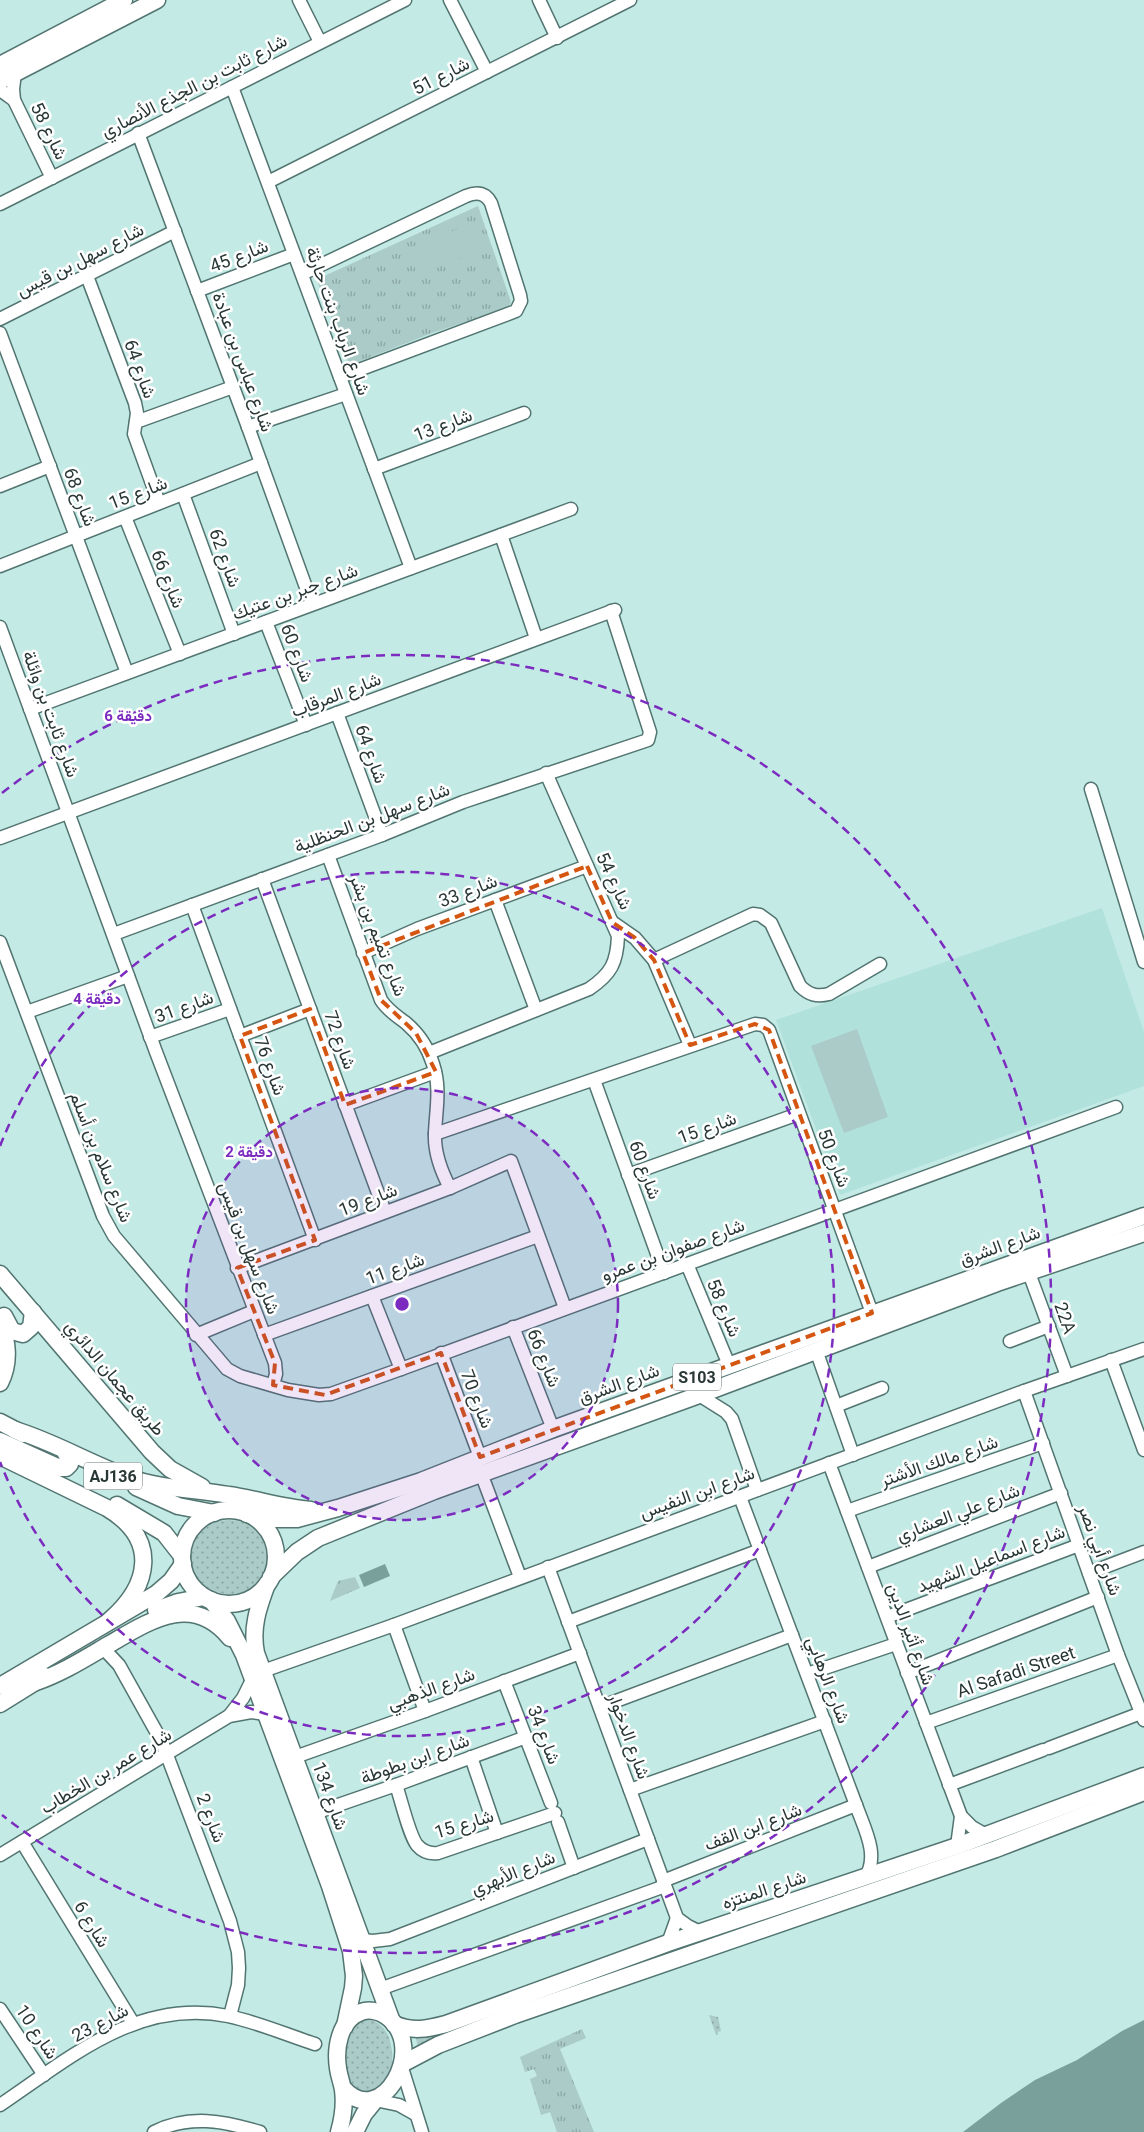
<svg xmlns="http://www.w3.org/2000/svg" width="1144" height="2132" font-family="Roboto,Vazirmatn,sans-serif">
<defs>
<pattern id="grass-dots" width="8" height="8" patternUnits="userSpaceOnUse" patternTransform="scale(1.25)"><rect width="8" height="8" fill="#aacbc7"/><path d="M2 2h.1M6 6h.1" fill="none" stroke="#8aa6a2" stroke-width="1.8" stroke-linecap="round"/></pattern>
<pattern id="park-tufts" width="24" height="20" patternUnits="userSpaceOnUse" patternTransform="scale(1.25)"><rect width="24" height="20" fill="#aacbc7"/><path d="M3 7l-1-3M5 7V3M7 7l1-3M15 17l-1-3M17 17v-4M19 17l1-3" fill="none" stroke="#8aa6a2"/></pattern>
</defs>
<rect width="100%" height="100%" fill="#c4eae5"/>
<path fill="#b1e1db" d="M1102 908 1144 1032V1086L840 1195 776 1020Z"/>
<g fill="url(#grass-dots)">
<circle cx="229" cy="1561" r="41"/>
<path d="M709 2015 718 2017 721 2031 718 2032V2035H716Z"/>
<path d="M362 2019C398 2017 399 2075 380 2090 375 2093 366 2095 361 2096L344 2079C343 2055 338 2034 362 2019Z"/>
<path d="M464 2024 466 2028 418 2048 416 2038 428 2037Z"/>
</g>
<g fill="url(#park-tufts)">
<path d="M478 206 511 302 508 308 435 332 355 363 348 361 318 283 322 277Z"/>
<path d="M355 1577 360 1588 330 1601 338 1581Z"/>
<path d="M582 2029 586 2038 560 2049 594 2132H557L550 2112 541 2115 530 2079 537 2076 534 2069 525 2072 520 2057Z"/>
</g>
<g fill="#aacbc7">
<path d="M472 222 481 249 418 276 409 251Z"/>
<path d="M857 1029 888 1117 844 1133 811 1046Z"/>
</g>
<g fill="#7aa09b">
<path d="M385 1564 390 1576 364 1587 359 1575Z"/>
<path d="M1144 2020V2132H963L1001 2103 1035 2080 1077 2060 1122 2031Z"/>
</g>
<g fill="none" stroke-linecap="round" stroke-linejoin="round">
<g stroke="#527571" stroke-width="15">
<g id="minor">
<path d="M299 0 320 42"/>
<path d="M450 0 487 72"/>
<path d="M539 0 557 38"/>
<path d="M15 73 13 89 14 100 52 178"/>
<path d="M232 87 411 568"/>
<path d="M0 90 14 100"/>
<path d="M138 133 248 427 312 604"/>
<path d="M268 182 630 0"/>
<path d="M0 204 405 0"/>
<path d="M302 274 466 196C476 192 485 192 491 203L520 295 521 301 516 311 340 377"/>
<path d="M87 276 135 403 137 413 134 434 159 503"/>
<path d="M197 291 294 254"/>
<path d="M0 319 175 231"/>
<path d="M0 333 127 673"/>
<path d="M136 422 233 387"/>
<path d="M248 427 346 394"/>
<path d="M374 469 524 413"/>
<path d="M0 486 50 466"/>
<path d="M183 494 234 634"/>
<path d="M125 517 180 654"/>
<path d="M501 535 536 638"/>
<path d="M0 566 261 463"/>
<path d="M266 622 306 725"/>
<path d="M0 627 156 1052 275 1363 276 1374 273 1385"/>
<path d="M30 709 571 509"/>
<path d="M337 713 382 835"/>
<path d="M1091 789 1144 962"/>
<path d="M0 838 615 610"/>
<path d="M328 855 381 1000C388 1011 397 1016 406 1023 419 1034 428 1048 433 1064 441 1088 436 1109 435 1133 434 1152 441 1171 450 1188"/>
<path d="M262 879 385 1212"/>
<path d="M495 900 536 1010"/>
<path d="M192 905 315 1240"/>
<path d="M612 922 635 938 654 960 690 1045"/>
<path d="M114 934 382 835 463 802 648 740 650 732 611 611"/>
<path d="M0 942 103 1216 114 1236 227 1369 240 1376 288 1390 319 1395 331 1394 401 1369 1116 1107"/>
<path d="M363 953 417 929 587 866"/>
<path d="M654 960 753 914 760 915 771 923 800 986C809 995 817 997 829 994L880 964"/>
<path d="M27 1012 128 976"/>
<path d="M240 1036 310 1009"/>
<path d="M150 1037 230 1009"/>
<path d="M429 1053 589 989C611 974 617 963 618 936L546 773"/>
<path d="M594 1080 664 1273"/>
<path d="M345 1105 435 1072"/>
<path d="M435 1134 755 1024 763 1025 769 1030 872 1313"/>
<path d="M628 1175 798 1114"/>
<path d="M687 1264 729 1365"/>
<path d="M237 1268 450 1188 511 1161 565 1308"/>
<path d="M1029 1273 1067 1376"/>
<path d="M372 1296 401 1369"/>
<path d="M513 1327 553 1429"/>
<path d="M196 1335 254 1311"/>
<path d="M264 1335 538 1236"/>
<path d="M1010 1341 1049 1326"/>
<path d="M816 1350 853 1455"/>
<path d="M441 1353 480 1457"/>
<path d="M1111 1360 1144 1450"/>
<path d="M1024 1391 1118 1655 1144 1720"/>
<path d="M699 1395 726 1412 732 1419 757 1490"/>
<path d="M836 1406 882 1388"/>
<path d="M829 1463 961 1816 957 1846"/>
<path d="M481 1473 520 1577"/>
<path d="M740 1497 856 1805C864 1828 880 1855 865 1878"/>
<path d="M847 1511 1043 1443"/>
<path d="M548 1567 677 1918 688 1926 700 1932"/>
<path d="M868 1567 1061 1493"/>
<path d="M1089 1573 1144 1552"/>
<path d="M887 1617 1079 1545"/>
<path d="M568 1622 760 1550"/>
<path d="M394 1625 425 1711"/>
<path d="M103 1648 119 1665 162 1742 230 1921 238 1952 239 1968 238 1985 230 2016"/>
<path d="M263 1671 394 1625 1024 1391 1144 1349"/>
<path d="M907 1673 1098 1597"/>
<path d="M807 1674 896 1644"/>
<path d="M504 1681 551 1803"/>
<path d="M600 1707 792 1635"/>
<path d="M229 1716 243 1698 253 1678"/>
<path d="M926 1723 1118 1655"/>
<path d="M1049 1748 1141 1713"/>
<path d="M295 1757 425 1711 580 1653"/>
<path d="M471 1757 497 1833"/>
<path d="M396 1785C401 1799 409 1835 417 1845 423 1852 430 1854 438 1853L555 1813"/>
<path d="M949 1785 1043 1750"/>
<path d="M630 1790 825 1721"/>
<path d="M315 1813 396 1785 526 1737"/>
<path d="M961 1816 972 1827 986 1835"/>
<path d="M558 1822 574 1868"/>
<path d="M22 1842 133 2023"/>
<path d="M0 1855 229 1716 251 1712 266 1714"/>
<path d="M663 1881 856 1805"/>
<path d="M362 1940 373 1941 390 1939 648 1839"/>
<path d="M668 1943 677 1918"/>
<path d="M380 1989 665 1886"/>
<path d="M0 2009 44 2075"/>
<path d="M402 2068 422 2132"/>
<path d="M380 2101 399 2105 415 2114"/>
<path d="M0 2105C70 2058 137 1998 228 2016 257 2022 287 2035 315 2044"/>
<path d="M154 2132C189 2114 224 2121 260 2132"/>
</g>
</g>
<g stroke="#527571" stroke-width="19">
<g id="major">
<path d="M0 65 124 0"/>
<path d="M0 81 157 0"/>
<path d="M0 1274 152 1452 170 1469 202 1487"/>
<path d="M4 1316 12 1331 23 1334 31 1327 33 1312"/>
<path d="M0 1318C7 1341 11 1361 0 1383"/>
<path d="M0 1422 23 1434"/>
<path d="M15 1430C54 1442 89 1463 127 1477 160 1489 195 1489 229 1495 256 1499 283 1508 311 1510"/>
<path d="M0 1441 60 1468H66L70 1464 69 1459 66 1454"/>
<path d="M0 1456 107 1508C159 1539 151 1585 109 1621"/>
<path d="M136 1487 178 1506 214 1513"/>
<path d="M117 1505 164 1533 182 1556"/>
<circle cx="229" cy="1557" r="47"/>
<path d="M247 1514 271 1519H297L338 1508 421 1481 553 1429 1144 1216"/>
<path d="M271 1577 297 1552 318 1538 434 1491 699 1395 997 1283 1144 1233"/>
<path d="M267 1584C258 1608 251 1628 256 1653L391 2019"/>
<path d="M211 1600 227 1621 244 1655 330 1886 351 1951 354 1976 353 1988 345 2026"/>
<path d="M156 1610 178 1602 204 1597"/>
<path d="M36 1682C62 1673 84 1659 108 1645 148 1622 192 1591 230 1638"/>
<path d="M0 1686 156 1594 171 1581 183 1564"/>
<path d="M0 1704 45 1676"/>
<path d="M394 2024C413 2032 427 2029 446 2024L668 1943 957 1846 1144 1776"/>
<path d="M402 2064 438 2045 515 2015 996 1849 1144 1792"/>
<path d="M339 2132C343 2118 345 2105 343 2090 342 2083 339 2076 338 2068 335 2049 339 2020 361 2012 369 2009 379 2011 386 2016 430 2046 381 2132 343 2088"/>
<path d="M355 2132 364 2114 373 2103"/>
</g>
</g>
<use href="#minor" stroke="#fff" stroke-width="12"/>
<use href="#major" stroke="#fff" stroke-width="16"/>
</g>
<path fill="none" stroke="#d55610" stroke-width="4" stroke-dasharray="10 6" stroke-linejoin="round" d="M587 866 612 922 635 938 654 960 690 1045 755 1024 769 1030 872 1313 480 1457 441 1353 325 1395 273 1385 275 1363 237 1268 315 1240 240 1036 310 1009 345 1105 436 1072 416 1033 381 1000 363 953Z"/>
<circle cx="402" cy="1304" r="216" fill="#7b2cbf" fill-opacity=".12"/>
<g fill="none" stroke="#7b2cbf" stroke-width="2.5" stroke-dasharray="9 6">
<circle cx="402" cy="1304" r="216"/>
<path d="M0 1146A432 432 0 1 1 0 1462"/>
<path d="M2 793A649 649 0 1 1 2 1815"/>
</g>
<g text-anchor="middle" stroke-width="5" stroke-linejoin="round" paint-order="stroke">
<g fill="#fff" stroke="#687372" stroke-width="1">
<rect x="673" y="1363.5" width="48" height="27" rx="4"/>
<rect x="84" y="1462.5" width="58" height="27" rx="4"/>
</g>
<g font-size="16" font-weight="bold" fill="#283735">
<text x="697" y="1383">S103</text>
<text x="113" y="1482">AJ136</text>
</g>
<g font-size="18" fill="#283735" stroke="#fff">
<text transform="translate(441 76) rotate(-27)" y="6">شارع 51</text>
<text transform="translate(194 86) rotate(-27)" y="6">شارع ثابت بن الجذع الأنصاري</text>
<text transform="translate(49 131) rotate(64)" y="6">شارع 58</text>
<text transform="translate(239 256) rotate(-21)" y="6">شارع 45</text>
<text transform="translate(80 260) rotate(-27)" y="6">شارع سهل بن قيس</text>
<text transform="translate(338 321) rotate(70)" y="6">شارع الرباب بنت حارثة</text>
<text transform="translate(243 362) rotate(70)" y="6">شارع عباس بن عبادة</text>
<text transform="translate(140 369) rotate(70)" y="6">شارع 64</text>
<text transform="translate(443 425) rotate(-21)" y="6">شارع 13</text>
<text transform="translate(138 493) rotate(-21)" y="6">شارع 15</text>
<text transform="translate(80 497) rotate(69)" y="6">شارع 68</text>
<text transform="translate(225 558) rotate(70)" y="6">شارع 62</text>
<text transform="translate(168 579) rotate(68)" y="6">شارع 66</text>
<text transform="translate(295 592) rotate(-20)" y="6">شارع جبر بن عتيك</text>
<text transform="translate(297 653) rotate(69)" y="6">شارع 60</text>
<text transform="translate(336 695) rotate(-21)" y="6">شارع المرقاب</text>
<text transform="translate(51 714) rotate(70)" y="6">شارع ثابت بن وائلة</text>
<text transform="translate(371 754) rotate(70)" y="6">شارع 64</text>
<text transform="translate(372 818) rotate(-21)" y="6">شارع سهل بن الحنظلية</text>
<text transform="translate(614 881) rotate(65)" y="6">شارع 54</text>
<text transform="translate(468 891) rotate(-21)" y="6">شارع 33</text>
<text transform="translate(378 935) rotate(69)" y="6">شارع تميم بن بشر</text>
<text transform="translate(184 1007) rotate(-20)" y="6">شارع 31</text>
<text transform="translate(340 1040) rotate(70)" y="6">شارع 72</text>
<text transform="translate(270 1066) rotate(70)" y="6">شارع 76</text>
<text transform="translate(707 1128) rotate(-20)" y="6">شارع 15</text>
<text transform="translate(101 1157) rotate(68)" y="6">شارع سلام بن أسلم</text>
<text transform="translate(834 1158) rotate(69)" y="6">شارع 50</text>
<text transform="translate(645 1170) rotate(70)" y="6">شارع 60</text>
<text transform="translate(368 1200) rotate(-21)" y="6">شارع 19</text>
<text transform="translate(1000 1246) rotate(-20)" y="6">شارع الشرق</text>
<text transform="translate(249 1248) rotate(69)" y="6">شارع سهل بن قيس</text>
<text transform="translate(673 1250) rotate(-20)" y="6">شارع صفوان بن عمرو</text>
<text transform="translate(395 1269) rotate(-20)" y="6">شارع 11</text>
<text transform="translate(724 1308) rotate(67)" y="6">شارع 58</text>
<text transform="translate(1065 1318) rotate(70)" y="6">22A</text>
<text transform="translate(544 1358) rotate(68)" y="6">شارع 66</text>
<text transform="translate(115 1378) rotate(50)" y="6">طريق عجمان الدائري</text>
<text transform="translate(619 1384) rotate(-20)" y="6">شارع الشرق</text>
<text transform="translate(477 1399) rotate(69)" y="6">شارع 70</text>
<text transform="translate(939 1461) rotate(-19)" y="6">شارع مالك الأشتر</text>
<text transform="translate(697 1493) rotate(-20)" y="6">شارع ابن النفيس</text>
<text transform="translate(958 1513) rotate(-21)" y="6">شارع علي العشاري</text>
<text transform="translate(1100 1550) rotate(70)" y="6">شارع أبي نصر</text>
<text transform="translate(991 1559) rotate(-21)" y="6">شارع اسماعيل الشهيد</text>
<text transform="translate(911 1634) rotate(70)" y="6">شارع أثير الدين</text>
<text transform="translate(1016 1672) rotate(-19)" y="6">Al Safadi Street</text>
<text transform="translate(828 1680) rotate(69)" y="6">شارع الرهابي</text>
<text transform="translate(431 1689) rotate(-20)" y="6">شارع الذهبي</text>
<text transform="translate(544 1735) rotate(69)" y="6">شارع 34</text>
<text transform="translate(629 1736) rotate(70)" y="6">شارع الدخوار</text>
<text transform="translate(415 1759) rotate(-20)" y="6">شارع ابن بطوطة</text>
<text transform="translate(106 1771) rotate(-31)" y="6">شارع عمر بن الخطاب</text>
<text transform="translate(330 1796) rotate(70)" y="6">شارع 134</text>
<text transform="translate(211 1818) rotate(69)" y="6">شارع 2</text>
<text transform="translate(464 1824) rotate(-17)" y="6">شارع 15</text>
<text transform="translate(753 1827) rotate(-21)" y="6">شارع ابن القف</text>
<text transform="translate(513 1873) rotate(-22)" y="6">شارع الأبهري</text>
<text transform="translate(764 1890) rotate(-18)" y="6">شارع المنتزه</text>
<text transform="translate(92 1924) rotate(58)" y="6">شارع 6</text>
<text transform="translate(100 2023) rotate(-28)" y="6">شارع 23</text>
<text transform="translate(37 2032) rotate(56)" y="6">شارع 10</text>
</g>
</g>
<circle cx="402" cy="1304" r="8" fill="#7b2cbf" stroke="#fff" stroke-width="2.5"/>
<g font-size="15" text-anchor="middle" font-weight="bold" fill="#7b2cbf" stroke="#fff" stroke-width="5" stroke-linejoin="round" paint-order="stroke">
<text x="128" y="721">6 دقيقة</text>
<text x="97" y="1004">4 دقيقة</text>
<text x="249" y="1157">2 دقيقة</text>
</g>
</svg>
